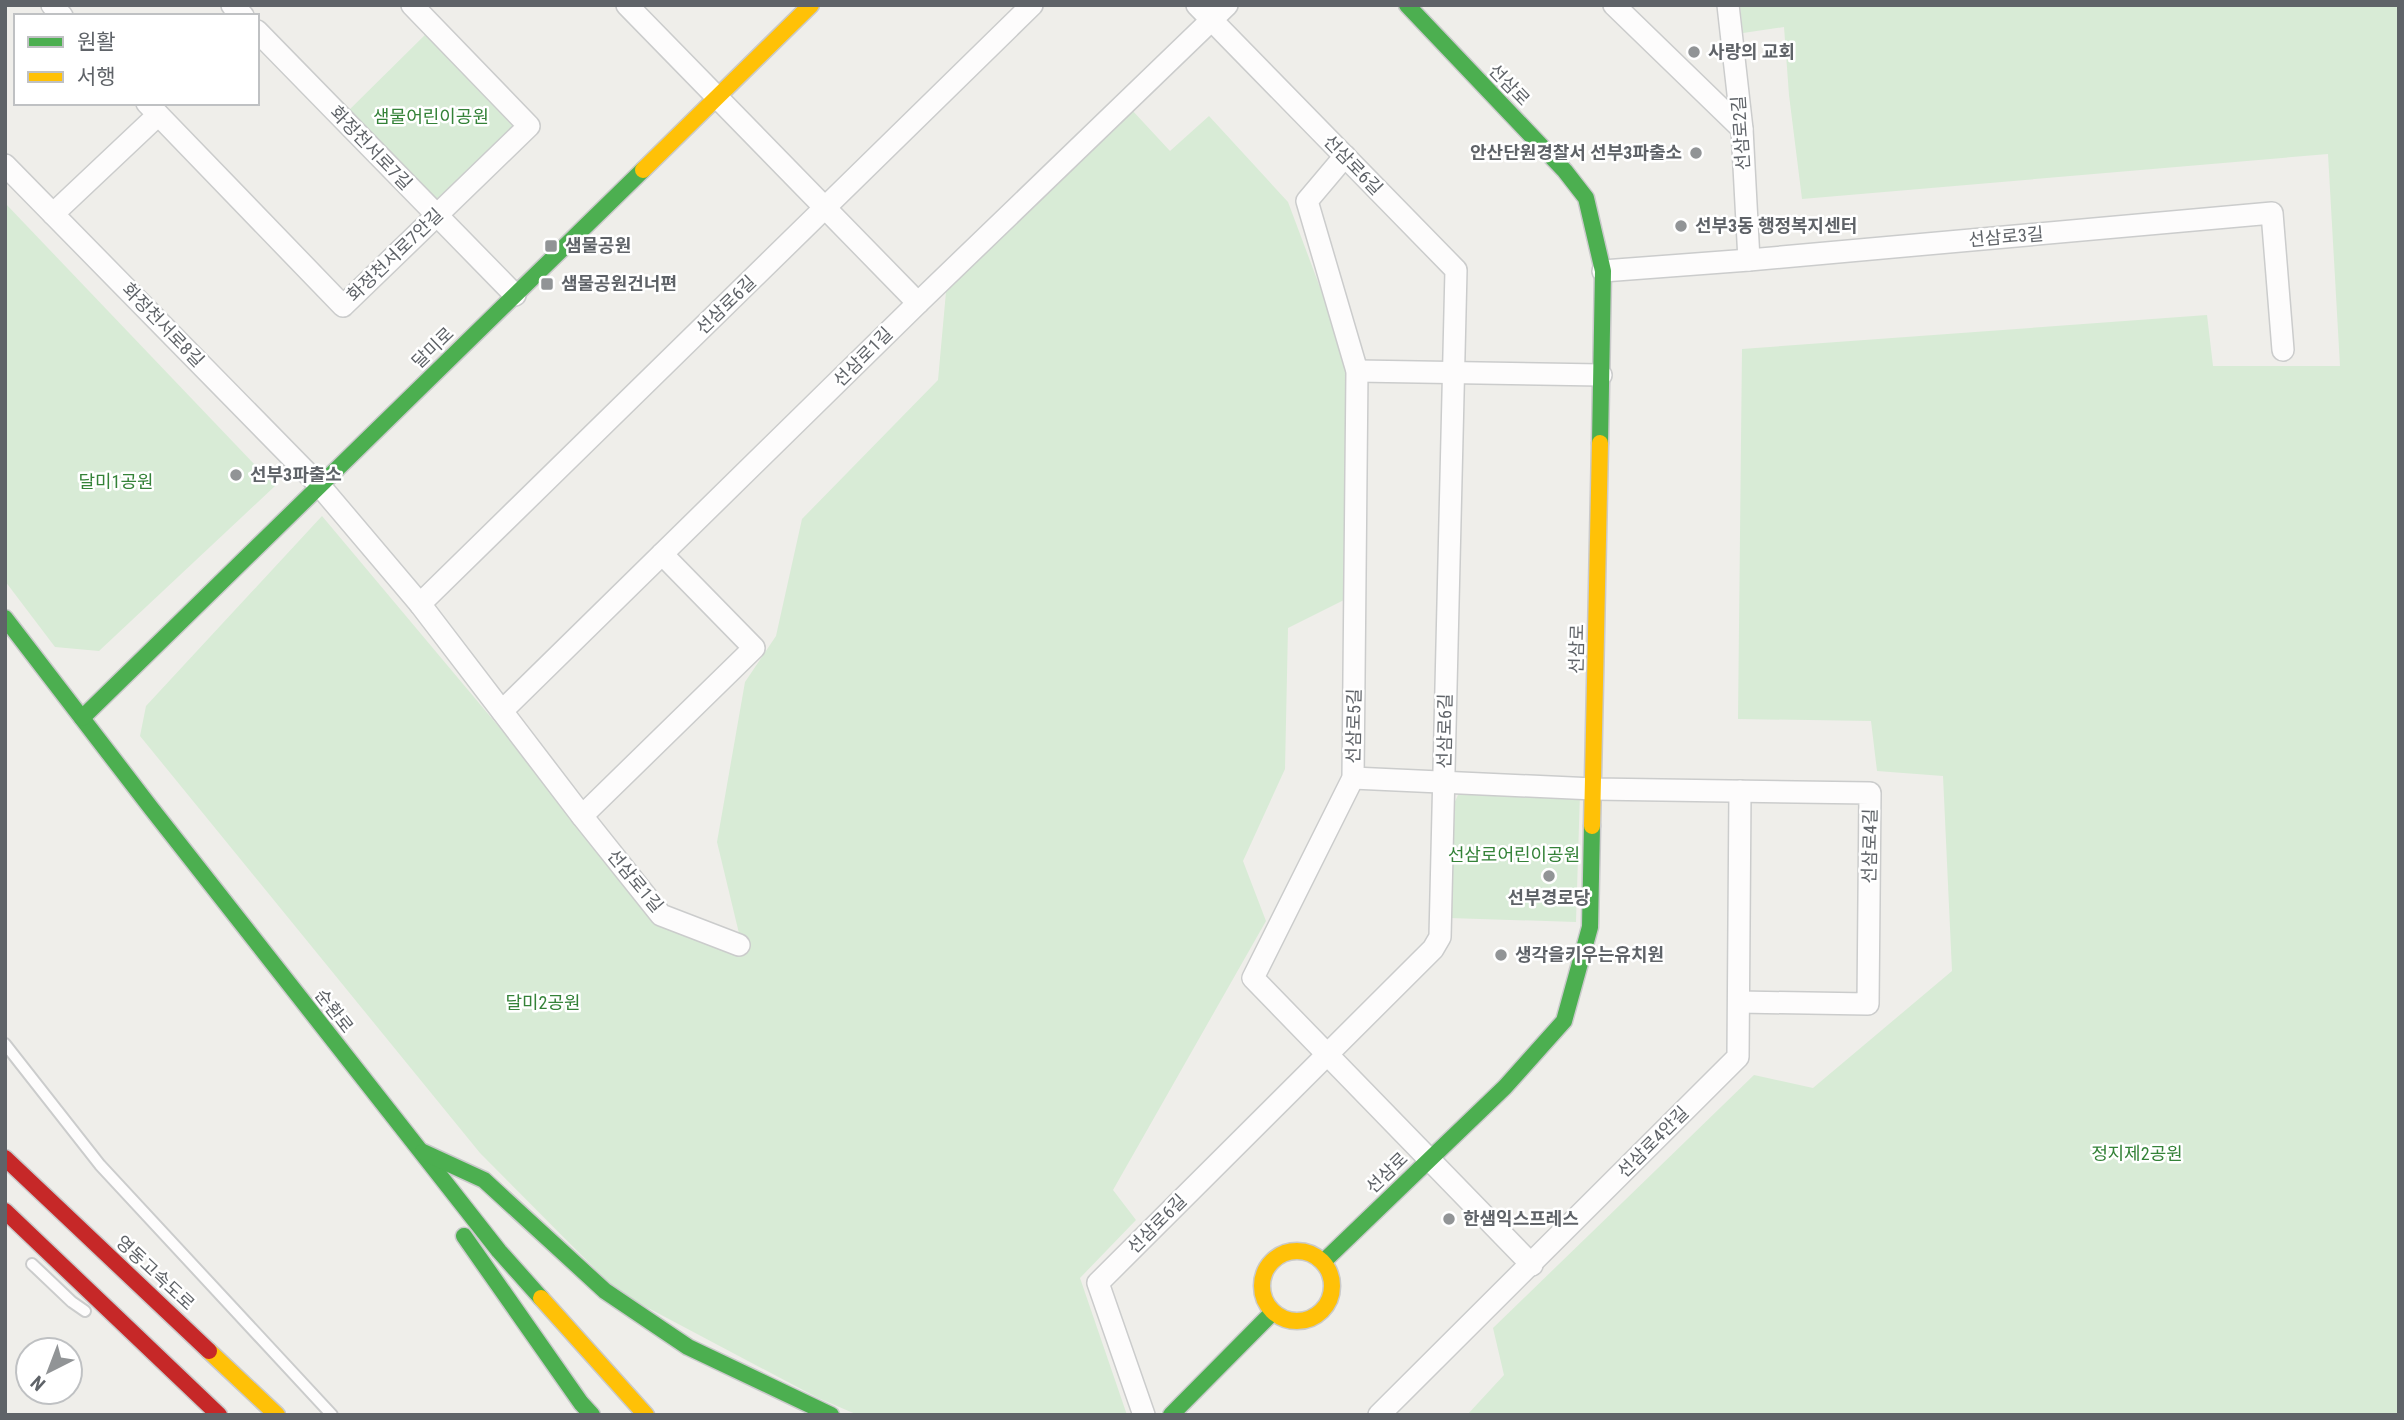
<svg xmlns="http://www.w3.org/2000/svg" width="2404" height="1420" font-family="'Roboto Condensed','Noto Sans KR',sans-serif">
<rect width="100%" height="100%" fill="#efeeea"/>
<g fill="#d8ebd6">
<path d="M1740 5H2399V1415H1467L1504 1375 1493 1328 1754 1075 1813 1088 1952 971 1943 776 1877 771 1871 721 1738 719 1742 349 2207 315 2213 366H2340L2328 154 1802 199 1789 95 1784 27 1743 33Z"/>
<path d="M430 30 524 125 437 211 343 116Z"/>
<path d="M1131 109 1170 151 1209 116 1288 202 1348 362V598L1288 628 1285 769 1243 861 1266 921 1113 1190 1136 1220 1080 1278 1127 1415H858L818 1398 618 1292 480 1153 140 736 146 706 322 516 661 920 743 950 717 842 745 682 776 636 802 519 938 380 946 292Z"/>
<path d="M5 203 275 486 99 651 55 647 5 581Z"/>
<path d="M1472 788 1580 792 1576 922 1449 918 1452 808 1458 795Z"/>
</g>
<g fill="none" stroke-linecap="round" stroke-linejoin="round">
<g stroke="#cbcccc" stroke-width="14">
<g id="lane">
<path d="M5 1044 100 1165 332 1415"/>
<path d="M32 1264 72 1302 85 1311"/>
</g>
</g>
<g stroke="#cbcccc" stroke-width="24">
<g id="street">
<path d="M52 5 62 16"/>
<path d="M232 5 243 16"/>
<path d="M627 5 918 303"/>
<path d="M1614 5 1742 129"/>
<path d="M1728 5 1742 129 1749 260"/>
<path d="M257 31 515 295"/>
<path d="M147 103 343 306 529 126 412 5"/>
<path d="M1345 156 1307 201 1357 371 1353 778 1253 978 1532 1265"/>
<path d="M5 165 320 486 420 604 582 816 661 915 739 945"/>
<path d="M53 214 158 115"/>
<path d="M1603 271 1749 260 2272 213 2283 350"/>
<path d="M1357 371 1601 375"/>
<path d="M420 604 1032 5"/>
<path d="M502 711 918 303 1227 5"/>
<path d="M1353 778 1594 789 1870 793 1868 1004 1739 1002"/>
<path d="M582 816 754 648 662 554"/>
<path d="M1144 1415 1098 1283 1433 949 1440 937 1456 270 1197 5"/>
<path d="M1379 1415 1738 1057 1740 791"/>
</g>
</g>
<g stroke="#cacacb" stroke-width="19">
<g id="fast">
<path d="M1407 5 1565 171 1586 198 1603 271 1600 443"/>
<path d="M5 618 151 808 499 1251 541 1298"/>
<path d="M82 718 643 170"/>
<path d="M423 1152 484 1180 605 1291 688 1347 831 1415"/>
<path d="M464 1236 581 1403 592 1415"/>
<path d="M1323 1262 1505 1087 1564 1021 1590 927 1592 826"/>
<path d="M1171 1415 1273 1312"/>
</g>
</g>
<g stroke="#cacacb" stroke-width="19">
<g id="slow">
<path d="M643 170 811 5"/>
<path d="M1592 826 1600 443"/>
<circle cx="1297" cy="1286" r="35"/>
<path d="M541 1298 646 1415"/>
<path d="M209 1351 277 1415"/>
</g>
</g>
<g stroke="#cacacb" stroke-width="19">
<g id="jam">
<path d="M5 1158 209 1351"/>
<path d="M5 1211 219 1415"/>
</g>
</g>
<use href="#lane" stroke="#fdfcfc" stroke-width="10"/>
<use href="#street" stroke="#fdfcfc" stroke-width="21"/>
<use href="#fast" stroke="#4caf50" stroke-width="16"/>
<use href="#slow" stroke="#ffc107" stroke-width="16"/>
<use href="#jam" stroke="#c62828" stroke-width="16"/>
</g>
<g fill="#919496" stroke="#fff" stroke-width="2.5">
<circle cx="1694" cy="52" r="7"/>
<circle cx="1696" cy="153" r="7"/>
<circle cx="1681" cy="226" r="7"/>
<rect x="544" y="239" width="14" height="14" rx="3.5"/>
<rect x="540" y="277" width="14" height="14" rx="3.5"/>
<circle cx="236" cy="475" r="7"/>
<circle cx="1549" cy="876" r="7"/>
<circle cx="1501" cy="955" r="7"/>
<circle cx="1449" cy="1219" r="7"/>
</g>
<g text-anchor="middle" stroke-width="5" stroke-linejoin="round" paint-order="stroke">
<g font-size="18" font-weight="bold" fill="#5f6368" stroke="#fff" text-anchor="start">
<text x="1708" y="58">사랑의 교회</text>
<text x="1682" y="159" text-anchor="end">안산단원경찰서 선부3파출소</text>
<text x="1695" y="232">선부3동 행정복지센터</text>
<text x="565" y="252">샘물공원</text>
<text x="561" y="290">샘물공원건너편</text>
<text x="250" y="481">선부3파출소</text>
<text x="1549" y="904" text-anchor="middle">선부경로당</text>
<text x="1515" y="961">생각을키우는유치원</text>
<text x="1463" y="1225">한샘익스프레스</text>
</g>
<g font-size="18" fill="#5f6368" stroke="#fff">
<text transform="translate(1509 85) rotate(46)" y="6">선삼로</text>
<text transform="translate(1741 133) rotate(-94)" y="6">선삼로2길</text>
<text transform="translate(371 148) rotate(46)" y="6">화정천서로7길</text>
<text transform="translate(1353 165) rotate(46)" y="6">선삼로6길</text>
<text transform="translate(2006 237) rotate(-5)" y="6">선삼로3길</text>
<text transform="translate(395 255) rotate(-44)" y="6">화정천서로7안길</text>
<text transform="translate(726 305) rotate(-44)" y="6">선삼로6길</text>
<text transform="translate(163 325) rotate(46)" y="6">화정천서로8길</text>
<text transform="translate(433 348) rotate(-44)" y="6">달미로</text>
<text transform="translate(863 357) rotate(-45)" y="6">선삼로1길</text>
<text transform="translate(1577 649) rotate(-89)" y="6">선삼로</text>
<text transform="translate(1354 726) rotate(-89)" y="6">선삼로5길</text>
<text transform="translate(1445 731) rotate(-89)" y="6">선삼로6길</text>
<text transform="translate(1870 846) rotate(-89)" y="6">선삼로4길</text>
<text transform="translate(635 881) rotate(50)" y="6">선삼로1길</text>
<text transform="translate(334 1011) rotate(52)" y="6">순환로</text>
<text transform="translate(1653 1142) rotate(-45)" y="6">선삼로4안길</text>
<text transform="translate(1387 1173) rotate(-44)" y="6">선삼로</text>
<text transform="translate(1157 1224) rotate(-45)" y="6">선삼로6길</text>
<text transform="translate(155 1273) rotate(43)" y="6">영동고속도로</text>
</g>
<g font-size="18" fill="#348238" stroke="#fff">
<text x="431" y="123">샘물어린이공원</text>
<text x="116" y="488">달미1공원</text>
<text x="1514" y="861">선삼로어린이공원</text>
<text x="543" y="1009">달미2공원</text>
<text x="2137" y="1160">정지제2공원</text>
</g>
</g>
<rect width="2404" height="1420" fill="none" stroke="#5f6368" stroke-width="14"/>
<rect x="14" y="14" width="245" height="91" fill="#ffffff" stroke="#bfc1c3" stroke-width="2"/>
<rect x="28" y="37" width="35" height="10" fill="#4caf50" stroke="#bfc1c3" stroke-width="2"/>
<text x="77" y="49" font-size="21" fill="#5f6368">원활</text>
<rect x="28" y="72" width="35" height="10" fill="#ffc107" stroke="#bfc1c3" stroke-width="2"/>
<text x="77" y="84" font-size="21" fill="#5f6368">서행</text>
<g transform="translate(49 1371) rotate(222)"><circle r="33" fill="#ffffff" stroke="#bfc1c3" stroke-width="2"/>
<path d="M0-5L12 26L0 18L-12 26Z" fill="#919496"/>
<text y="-10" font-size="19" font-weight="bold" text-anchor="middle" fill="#5f6368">N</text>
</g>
</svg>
